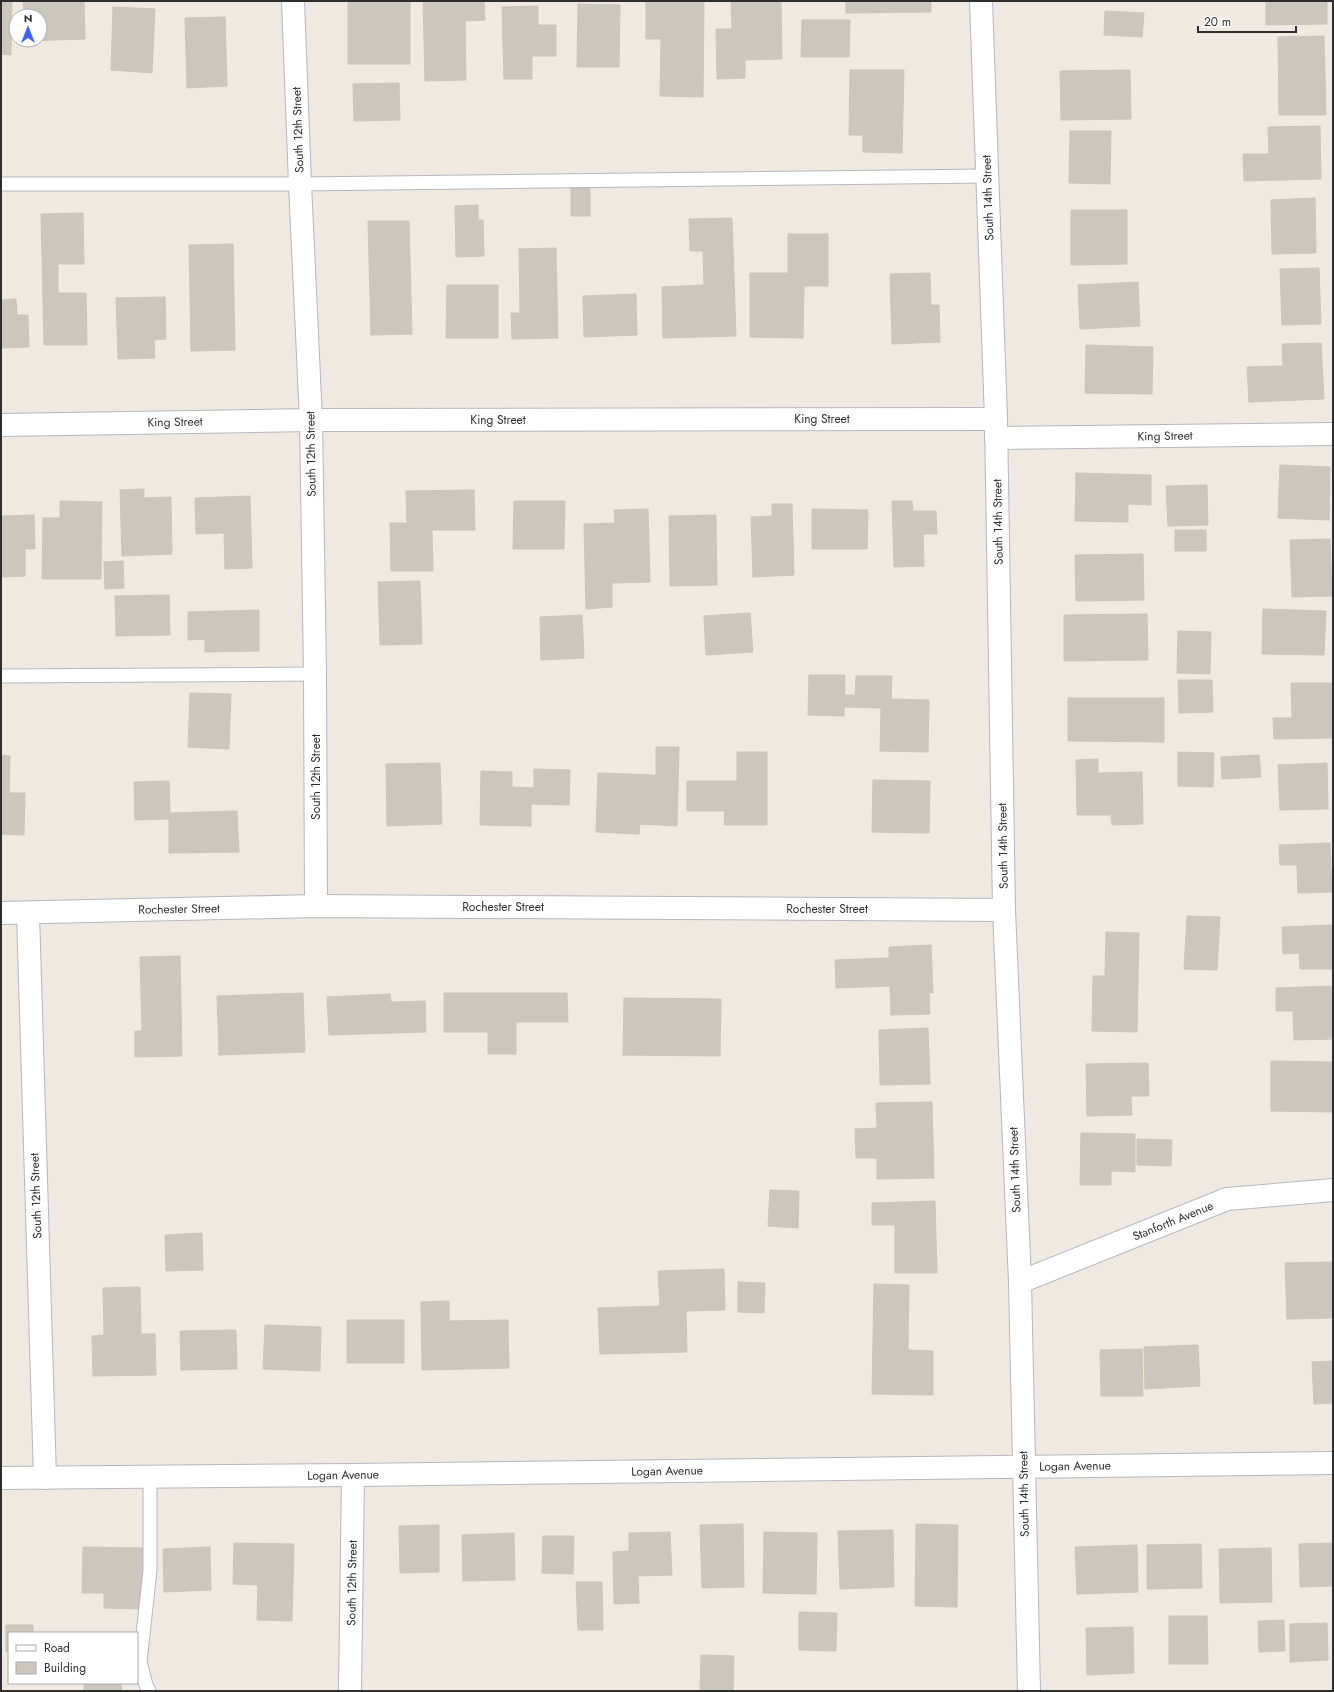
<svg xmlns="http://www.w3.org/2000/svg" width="1334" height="1692" font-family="Jost,sans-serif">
<rect width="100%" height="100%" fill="#efe9e1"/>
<g fill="#cbc7bf" stroke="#cbc5ba">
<path d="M1 1H12L11 55 1 54Z"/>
<path d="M23 1H84L85 39 25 41 40 40V16H24Z"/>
<rect x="348" y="1" width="62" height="63"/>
<path d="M423 1H484L485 20 465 21 466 80 425 81Z"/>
<path d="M646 1H704L703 97 660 96 661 39H646Z"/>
<path d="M731 1H781L782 59 745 60V78L717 79 716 29H732Z"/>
<path d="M846 1H931V12L846 13Z"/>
<path d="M1266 1H1327V24L1266 25Z"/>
<path d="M578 4 620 5 619 67H577Z"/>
<path d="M538 6V25H556V56H532V79H504L502 7Z"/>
<path d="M113 7 155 9 152 73 111 70Z"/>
<path d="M1105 11 1144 13 1142 37 1104 35Z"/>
<path d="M225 17 227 86 187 88 185 18Z"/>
<path d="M802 20H850L849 57H801Z"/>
<path d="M1324 36 1326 115H1279L1278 37Z"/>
<path d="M850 70H904L902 153 863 152V135H849Z"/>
<path d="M1130 70 1131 119 1061 120 1060 71Z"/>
<path d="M399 83 400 120 354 121 353 84Z"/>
<path d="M1320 126 1321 179 1244 181 1243 154H1269L1268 127Z"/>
<path d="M1070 131H1111L1110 184 1069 183Z"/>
<rect x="571" y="187" width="19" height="29"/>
<path d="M1315 198 1316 253 1272 254 1271 200Z"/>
<path d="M478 205V220H483L484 256 456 257 455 206Z"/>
<path d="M1071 210H1127V264L1071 265Z"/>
<path d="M83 213 84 264H58V293H86L87 345H44L41 214Z"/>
<path d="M732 218 736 336 663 338 662 287 704 285 703 251H690L689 219Z"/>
<path d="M368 221H409L412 334 371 335Z"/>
<path d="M788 234H828V286H804L803 338 750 337V273H788Z"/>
<path d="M233 244 235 350 191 351 189 245Z"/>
<path d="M556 248 558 338 512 339 511 313H520L519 249Z"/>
<path d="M1319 268 1321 324 1282 325 1280 269Z"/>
<path d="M930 273 931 305H939L940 342 892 344 890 274Z"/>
<path d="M1138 282 1140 326 1080 329 1078 285Z"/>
<path d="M447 285H498V338H446Z"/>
<path d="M636 294 637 335 584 337 583 296Z"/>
<path d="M165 297 166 339 154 340 155 358 118 359 116 298Z"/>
<path d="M16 299 17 315H28L29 347 1 348V300Z"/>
<path d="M1321 343 1324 399 1249 402 1247 367 1283 366 1282 344Z"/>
<path d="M1086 345 1153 347 1152 394 1085 393Z"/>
<path d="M1280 465 1330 467 1329 520 1278 518Z"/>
<path d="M1076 473 1151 475V505L1128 504V522L1075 521Z"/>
<path d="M1207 485 1208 525 1168 526 1166 486Z"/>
<path d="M144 489V498L171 497 172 554 122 556 120 490Z"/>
<path d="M474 490 475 530H432L433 571H391L390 523H407L406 491Z"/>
<path d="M250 496 252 568 225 569 224 533 196 534 195 498Z"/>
<path d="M60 501 102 502 101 579H42L43 518H60Z"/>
<path d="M514 501H565L564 549H513Z"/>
<path d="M892 501H912L913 511H936L937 534H923L924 566 894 567Z"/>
<path d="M772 504H792L794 575 753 577 751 517 772 516Z"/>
<path d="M648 509 650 582 612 583V607L586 609 584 524 615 523 614 510Z"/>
<path d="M812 509 868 510 867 549H812Z"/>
<path d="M34 515 35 549H25V576L1 577V516Z"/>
<path d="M716 515 717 585 670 586 669 516Z"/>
<rect x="1175" y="530" width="31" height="21"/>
<path d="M1330 539 1332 596 1292 597 1290 540Z"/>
<path d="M1143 554 1144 600 1076 601 1075 555Z"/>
<path d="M123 561 124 588 105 589 104 562Z"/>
<path d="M420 581 422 644 380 645 378 582Z"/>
<path d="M169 595 170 635 116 636 115 596Z"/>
<path d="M1263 609 1326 611 1324 655 1262 654Z"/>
<path d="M259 610V651L205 652V639L188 640V612Z"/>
<path d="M750 613 753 652 706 655 704 616Z"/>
<path d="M1147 614 1148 660 1064 661V615Z"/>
<path d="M582 615 584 658 541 660 540 617Z"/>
<path d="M1178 631 1211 632 1210 674 1177 673Z"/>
<path d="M809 675H845L844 716 808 715Z"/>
<path d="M856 676H892L891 699 929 700 928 752 880 751 881 708 845 707V695H855Z"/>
<path d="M1178 680H1212L1213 712 1179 713Z"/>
<path d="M1291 683H1332V738L1274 739 1273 718H1292Z"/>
<path d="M190 693 231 694 229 749 188 747Z"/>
<path d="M1068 698H1164V742L1068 741Z"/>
<path d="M656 747H679L677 826 640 824 639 834 596 832 598 773 656 775Z"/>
<path d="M737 752H767V825H724L725 811H687V781H737Z"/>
<path d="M1178 752 1214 753 1213 787 1178 786Z"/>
<path d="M1 755 10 756 9 793H25L24 835 1 834Z"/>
<path d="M1259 755 1261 777 1222 779 1221 757Z"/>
<path d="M1098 759V773L1142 772 1143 824 1112 825 1111 815H1077L1076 760Z"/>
<path d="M440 763 442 824 387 826 386 764Z"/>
<path d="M1327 763 1328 809 1280 810 1278 765Z"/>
<path d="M534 769 570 770 569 805 531 804V826L480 825 481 771 512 772V787L534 788Z"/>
<path d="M873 780 930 781 929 833 872 832Z"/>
<path d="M169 781 170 813 237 811 239 852 169 853V819L135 820 134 782Z"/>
<path d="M1330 843 1332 892 1298 893 1297 865H1280L1279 845Z"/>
<path d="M1187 916 1220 917 1217 970 1184 969Z"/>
<path d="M1333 925V969H1300L1299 953 1283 954 1282 927Z"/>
<path d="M1106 932 1139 933 1137 1032 1092 1031 1093 976H1105Z"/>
<path d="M931 945 933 993H929L930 1014 891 1015 890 986 836 988 835 960 889 958V947Z"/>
<path d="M180 956 182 1056 135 1057V1031H142L140 957Z"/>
<path d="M1331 986 1333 1039 1294 1040 1293 1011H1276V988Z"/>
<path d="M303 993 305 1052 219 1055 217 996Z"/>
<path d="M444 993H567L568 1022H516V1054H488V1032H444Z"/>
<path d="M390 994 391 1002 425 1001 426 1032 329 1035 327 997Z"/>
<path d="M624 998 721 999 720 1056 623 1055Z"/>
<path d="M928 1028 930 1084 880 1085 879 1030Z"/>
<path d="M1271 1061 1333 1062V1112L1271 1111Z"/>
<path d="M1148 1063 1149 1096H1131L1132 1115 1087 1116 1086 1064Z"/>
<path d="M932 1102 934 1178 877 1179V1158H856L855 1129 877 1128 876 1103Z"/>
<path d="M1081 1133 1135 1134V1172L1111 1171V1185H1080Z"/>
<path d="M1137 1139 1172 1140 1171 1166 1137 1165Z"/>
<path d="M770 1190 799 1191 798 1228 768 1226Z"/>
<path d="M935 1201 937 1273H895V1225H872V1203Z"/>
<path d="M202 1233 203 1270 166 1271 165 1235Z"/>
<path d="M1332 1262 1333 1318 1287 1319 1285 1263Z"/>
<path d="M724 1269 725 1310 686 1311 687 1352 600 1354 598 1308 660 1306 658 1271Z"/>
<path d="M738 1282 765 1283 764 1313 738 1312Z"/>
<path d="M874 1284 909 1285 908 1350 933 1351V1395L872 1394Z"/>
<path d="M140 1287 141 1334H155L156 1375 93 1376 92 1336 104 1335 103 1288Z"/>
<path d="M449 1301V1321L508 1320 509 1368 422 1370 421 1302Z"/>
<rect x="347" y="1320" width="57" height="43"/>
<path d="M265 1325 321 1327 320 1371 263 1369Z"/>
<path d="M236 1330 237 1369 181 1370 180 1331Z"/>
<path d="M1198 1345 1200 1386 1145 1389 1144 1347Z"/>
<path d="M1142 1349 1143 1396H1101L1100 1350Z"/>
<path d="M1333 1361V1403L1314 1404 1312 1362Z"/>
<path d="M743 1524 744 1587 702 1588 700 1525Z"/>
<path d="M916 1524 958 1525 957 1607 915 1606Z"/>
<path d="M439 1525V1572L400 1573 399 1526Z"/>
<path d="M893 1530 894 1587 840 1589 838 1531Z"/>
<path d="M670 1532 672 1575 638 1576 639 1603 614 1604 613 1552 629 1551V1533Z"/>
<path d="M764 1532 817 1533 816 1594 763 1593Z"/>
<path d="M514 1533 515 1580 463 1581 462 1535Z"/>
<path d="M543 1536H574L573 1574 542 1573Z"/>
<path d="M234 1543 294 1544 292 1621 257 1620 258 1585 233 1584Z"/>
<path d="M1333 1543V1586L1300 1587 1299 1544Z"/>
<path d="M1201 1544 1202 1588 1147 1589V1545Z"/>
<path d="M1137 1545 1138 1592 1077 1594 1075 1547Z"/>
<path d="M83 1547 145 1548 144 1609 104 1608V1593H82Z"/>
<path d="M210 1547 211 1590 164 1592 163 1549Z"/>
<path d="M1271 1548 1272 1602 1220 1603 1219 1549Z"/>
<path d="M576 1582H602L603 1630H578Z"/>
<path d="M799 1612 837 1613 836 1651 799 1650Z"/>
<path d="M1169 1616H1207L1208 1664H1169Z"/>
<path d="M1284 1620 1285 1651 1259 1652 1258 1621Z"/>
<path d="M1327 1623 1328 1660 1290 1662V1624Z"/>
<path d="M6 1625H33V1633H9V1652H6Z"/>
<path d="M1133 1627 1134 1673 1087 1675 1086 1628Z"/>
<path d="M701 1655 734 1656 733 1691H700Z"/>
<path d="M84 1683H121L122 1691H84Z"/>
</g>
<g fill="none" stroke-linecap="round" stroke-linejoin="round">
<g stroke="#b4b7c1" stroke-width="15">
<g id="lane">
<path d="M1 184H300L987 176"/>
<path d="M1 676 315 674"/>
<path d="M149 1691 146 1685 140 1662 150 1570V1477"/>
</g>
</g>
<g stroke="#b4b7c1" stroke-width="24">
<g id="street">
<path d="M293 1 300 184 311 420 315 674 316 906"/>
<path d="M981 1 996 419 1004 910 1020 1282 1029 1691"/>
<path d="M1 425 311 420 996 419"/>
<path d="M996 438 1333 434"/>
<path d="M1 913 316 906 1004 910"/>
<path d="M28 913 45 1478"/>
<path d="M1020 1282 1227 1199 1333 1190"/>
<path d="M1 1478 353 1475 1333 1463"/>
<path d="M350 1691 353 1475"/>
</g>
</g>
<use href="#lane" stroke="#fff" stroke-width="13"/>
<use href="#street" stroke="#fff" stroke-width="22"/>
</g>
<g text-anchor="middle" stroke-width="3.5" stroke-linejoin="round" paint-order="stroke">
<g font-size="12" fill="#2e2e2e" stroke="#fff">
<text transform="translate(298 130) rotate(-92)" y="4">South 12th Street</text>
<text transform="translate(988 198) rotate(-92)" y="4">South 14th Street</text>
<text x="822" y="423">King Street</text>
<text x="498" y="424">King Street</text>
<text transform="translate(175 422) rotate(-1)" y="4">King Street</text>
<text transform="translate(1165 436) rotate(-1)" y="4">King Street</text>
<text transform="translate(311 454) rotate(-91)" y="4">South 12th Street</text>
<text transform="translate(998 522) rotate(-91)" y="4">South 14th Street</text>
<text transform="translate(316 777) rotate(-90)" y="4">South 12th Street</text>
<text transform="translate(1003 846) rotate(-91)" y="4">South 14th Street</text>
<text x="503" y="911">Rochester Street</text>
<text transform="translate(179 909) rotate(-1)" y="4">Rochester Street</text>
<text x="827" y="913">Rochester Street</text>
<text transform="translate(1015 1170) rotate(-92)" y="4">South 14th Street</text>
<text transform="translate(36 1196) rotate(-92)" y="4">South 12th Street</text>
<text transform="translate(1173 1221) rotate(-22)" y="4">Stanforth Avenue</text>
<text transform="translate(1075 1466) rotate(-1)" y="4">Logan Avenue</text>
<text transform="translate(667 1471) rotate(-1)" y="4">Logan Avenue</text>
<text transform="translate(343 1475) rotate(-1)" y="4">Logan Avenue</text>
<text transform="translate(1024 1494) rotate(-91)" y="4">South 14th Street</text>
<text transform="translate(352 1583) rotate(-89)" y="4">South 12th Street</text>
</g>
</g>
<rect width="1334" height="1692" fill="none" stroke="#2e2e2e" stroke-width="4"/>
<rect x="8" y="1632" width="130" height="52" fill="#ffffff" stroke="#ababab"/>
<rect x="16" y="1645" width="20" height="6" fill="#ffffff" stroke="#ababab"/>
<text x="44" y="1652" font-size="12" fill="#2e2e2e">Road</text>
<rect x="16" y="1662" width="20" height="12" fill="#cbc7bf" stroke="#ababab"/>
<text x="44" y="1672" font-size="12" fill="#2e2e2e">Building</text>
<g transform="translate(28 28)"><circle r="19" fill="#ffffff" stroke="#ababab"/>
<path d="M0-3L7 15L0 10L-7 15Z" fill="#4264fb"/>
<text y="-6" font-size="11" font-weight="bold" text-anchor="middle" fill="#2e2e2e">N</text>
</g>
<path d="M1198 26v6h98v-6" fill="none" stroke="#2e2e2e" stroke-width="2"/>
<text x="1204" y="26" font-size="12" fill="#2e2e2e" stroke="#ffffff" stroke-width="3" paint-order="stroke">20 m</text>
</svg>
